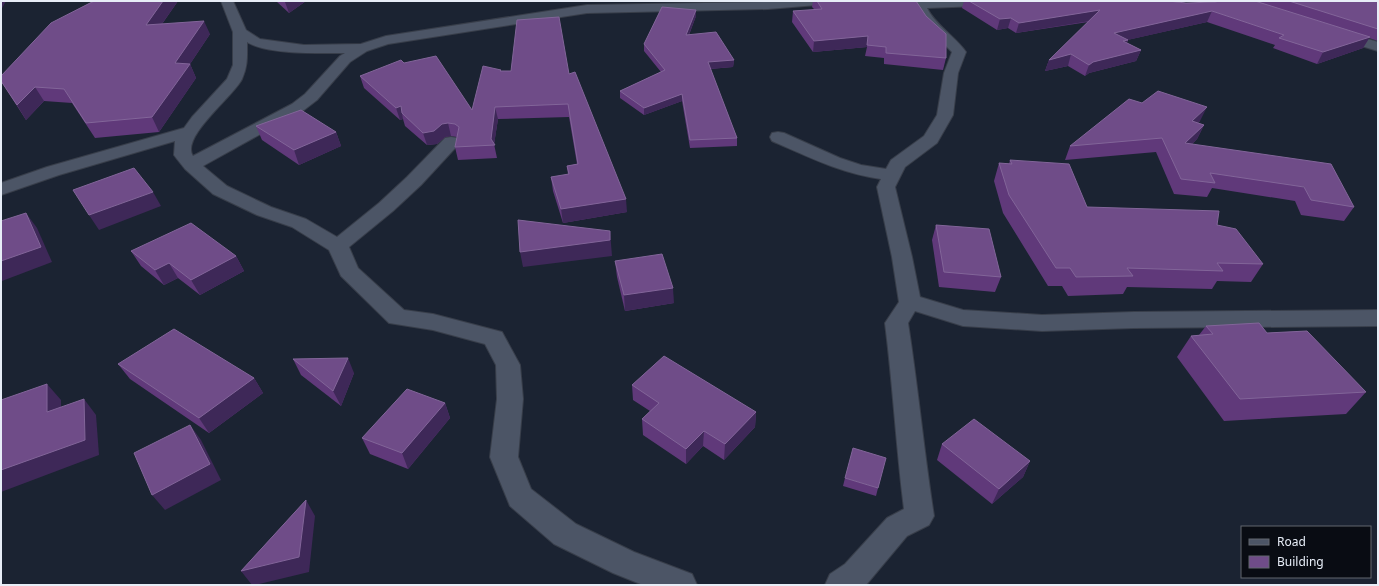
<svg xmlns="http://www.w3.org/2000/svg" width="1379" height="586" font-family="'Noto Sans',sans-serif">
<rect width="100%" height="100%" fill="#1b2332"/>
<g fill="none" stroke-linecap="round" stroke-linejoin="round">
<g stroke="#383e4a" stroke-width="2">
<g id="minor">
<path d="M221 1H233L246 30 260 39 304 45 361 44 386 36 587 5 823 1 821 4 817 5 768 9 587 13 388 44 367 51 350 62 317 100 304 110 203 166 227 186 271 207 306 219 337 237 379 203 407 177 445 138 451 137 457 138 460 142 457 146 421 185 393 211 349 247 358 268 404 310 433 314 502 332 520 365 523 399 518 457 531 489 576 524 634 552 692 574 697 585H643L613 573 554 544 510 506 490 457 497 399 496 365 485 344 433 330 389 323 341 276 329 250 292 227 257 215 213 194 185 169 177 159 174 155 175 141 59 175 1 195V183L47 167 184 128 192 117 227 79 233 65V32ZM247 42C267 55 321 53 345 53L340 56 305 94 292 104 193 156C180 137 234 96 242 79 248 66 247 56 247 42Z"/>
<path d="M856 1H1010L1008 4 1004 5 927 8C935 25 955 36 966 52L958 73 953 115 937 143 905 167 895 187 912 257 920 297 963 310 1042 315 1134 312 1377 310 1378 326 1134 328 1042 331 963 326 915 311 908 323C918 387 924 452 934 516L929 525 907 536 866 585H825L830 574 845 564 887 518 904 509C896 447 893 385 885 323L899 302 892 257 877 187 881 179C840 173 809 157 772 141L770 137 772 133 778 132 784 133 840 158 861 165 886 169 891 160 924 136 937 115 944 73 952 52 925 25 914 8 862 5 858 4Z"/>
<path d="M1337 30 1378 42V51L1332 37 1330 34 1332 31Z"/>
</g>
</g>
<use href="#minor" fill="#4c5566" fill-rule="evenodd"/>
</g>
<g fill="#60397a">
<path d="M94 1H178L162 24 210 34 190 64 196 78 159 132 95 138 72 103 44 101 26 120 1 81Z"/>
<path d="M276 1H306L289 13Z"/>
<path d="M813 1H916L946 58 943 70 884 64V58L865 56 867 47 813 52 792 22 793 11 815 10 812 7Z"/>
<path d="M964 1H1168L1186 3 1256 2V1H1378V41L1369 38 1363 48 1317 64 1273 48 1275 45 1207 22 1127 40H1128L1127 43 1141 50 1136 61 1089 73 1085 76 1068 66 1045 71 1049 60 1088 22 1016 33 1008 28 997 30 962 8Z"/>
<path d="M1170 1H1212L1182 2Z"/>
<path d="M696 16 689 35 734 60 733 67 710 69 737 138V146L690 148 682 101 644 115 620 98V91L661 72 644 51V44Z"/>
<path d="M404 63 472 110 501 71 569 74 627 212 563 223 553 191 551 177 568 175 567 166 577 164 569 117 498 119 494 144 497 158 458 160 455 147 457 137 451 136 445 137 437 144 427 145 405 126 403 119 400 120 364 88 360 76Z"/>
<path d="M1142 103 1200 121 1198 123 1204 125 1197 139 1192 144 1354 207 1344 221 1301 215 1295 201 1212 188 1207 197 1174 194 1156 152 1065 160 1070 146Z"/>
<path d="M256 126 336 132 341 146 299 165 262 140Z"/>
<path d="M1010 160 1087 207 1217 225 1263 264 1251 282 1217 281 1212 289 1127 287 1123 294 1068 296 1062 286H1048L1003 213 994 181 999 163 1009 164Z"/>
<path d="M936 225 1001 277 995 292 939 287 932 240Z"/>
<path d="M131 251 236 256 244 271 200 295 178 278 164 285 141 266Z"/>
<path d="M615 261 674 303 625 311 617 277Z"/>
<path d="M1206 326 1267 333 1366 392 1346 414 1224 421 1177 357 1191 336 1199 335Z"/>
<path d="M293 359 354 373 341 406 301 375Z"/>
<path d="M118 364 254 378 263 393 209 433 130 379Z"/>
<path d="M632 385 756 412 755 427 724 460 703 446 686 464 643 435 642 419 650 411 633 400Z"/>
<path d="M445 403 450 418 408 469 370 454 362 438Z"/>
<path d="M942 444 1030 461 1023 477 992 504 937 460Z"/>
<path d="M845 478 878 488 876 496 843 486Z"/>
</g>
<g fill="#3e2858">
<path d="M1 1H6L1 10Z"/>
<path d="M163 1H178L152 38 146 25Z"/>
<path d="M287 1H306L289 13 285 2Z"/>
<path d="M696 10V16L686 42V35Z"/>
<path d="M1100 10 1096 20 1016 33 1019 23Z"/>
<path d="M1212 11 1207 22 1110 44 1114 33Z"/>
<path d="M1011 18 1008 28 997 30 1000 19Z"/>
<path d="M204 21 210 34 190 64 196 78 159 132 152 117 175 63Z"/>
<path d="M868 36 867 47 813 52 814 41Z"/>
<path d="M1370 37 1363 48 1317 64 1323 52Z"/>
<path d="M1128 40 1124 51 1123 41Z"/>
<path d="M1141 50 1136 61 1089 73 1085 76 1089 65 1093 62Z"/>
<path d="M1071 54 1068 66 1045 71 1049 60Z"/>
<path d="M734 60 733 67 708 69V62Z"/>
<path d="M35 87 44 101 26 120 17 105Z"/>
<path d="M682 94V101L644 115V108Z"/>
<path d="M401 106 402 113 403 119 400 120 396 108Z"/>
<path d="M495 107 498 119 494 145 491 139Z"/>
<path d="M1207 107 1200 121 1186 135 1192 121Z"/>
<path d="M448 123 451 136 445 137 437 144 427 145 423 133 442 124Z"/>
<path d="M1204 125 1197 139 1178 157 1185 143Z"/>
<path d="M336 132 341 146 299 165 294 150Z"/>
<path d="M153 192 161 206 99 230 89 215Z"/>
<path d="M626 199 627 212 563 223 561 209Z"/>
<path d="M26 213 37 228 52 262 2 281 1 280V261Z"/>
<path d="M610 231 612 256 523 267 520 252Z"/>
<path d="M236 256 244 271 200 295 191 280Z"/>
<path d="M169 263 178 278 164 285 155 270Z"/>
<path d="M673 288 674 303 625 311 624 295Z"/>
<path d="M348 358 354 373 341 406 333 391Z"/>
<path d="M254 378 263 393 209 433 199 418Z"/>
<path d="M47 384 61 400V427L47 412Z"/>
<path d="M84 399 96 415 99 455 1 492V470Z"/>
<path d="M445 403 450 418 408 469 402 453Z"/>
<path d="M756 412 755 427 724 460 725 444Z"/>
<path d="M190 425 201 440 221 480 165 510 152 495Z"/>
<path d="M704 431 703 446 686 464V449Z"/>
<path d="M1030 461 1023 477 992 504 999 489Z"/>
<path d="M306 500 315 516 309 572 255 585H252L241 571Z"/>
</g>
<g fill="#6f4c88" stroke="#826599">
<path d="M94 1H163L146 25 204 21 175 63 190 64 152 117 86 123 64 89 35 87 17 105 1 81V76L51 23Z"/>
<path d="M817 1H916L926 16 946 34V58L886 53V47L867 45 868 36 814 41 793 11 822 9Z"/>
<path d="M969 1H1168L1186 3 1215 2 1220 1H1255L1370 37 1323 52 1279 38 1284 35 1212 11 1114 33 1128 40 1123 41 1141 50 1093 62 1089 65 1071 54 1049 60 1100 10 1019 23 1011 18 1000 19Z"/>
<path d="M1289 1H1378V29Z"/>
<path d="M662 7 696 10 686 35 716 32 734 60 708 62 737 138 690 140 682 94 644 108 620 91 665 70 644 44Z"/>
<path d="M559 17 569 74 575 72 626 199 561 209 551 177 569 174 567 166 578 164 568 104 495 107 491 139 495 145 455 147 459 127 455 124 448 123 442 124 434 131 423 133 402 113 401 106 396 108 360 76 401 60 404 63 436 56 472 110 483 66 501 70 500 71H511L517 20Z"/>
<path d="M1158 91 1207 107 1192 121 1204 125 1185 143 1331 164 1354 207 1311 200 1304 187 1210 173 1215 183 1181 179 1162 138 1070 146 1129 99 1142 103Z"/>
<path d="M301 110 336 132 294 150 256 126Z"/>
<path d="M1010 160 1069 164 1087 207 1219 211 1217 225 1236 229 1263 264 1217 263 1223 271 1127 268 1133 276 1076 277 1070 268H1056L1009 195 999 163 1012 164Z"/>
<path d="M134 168 153 192 89 215 73 190Z"/>
<path d="M26 213 41 247 1 261V221Z"/>
<path d="M518 220 610 231V240L520 252Z"/>
<path d="M191 223 236 256 191 280 169 263 155 270 131 251Z"/>
<path d="M936 225 989 229 1001 277 944 272Z"/>
<path d="M662 254 673 288 624 295 615 261Z"/>
<path d="M1259 323 1267 333 1307 331 1366 392 1240 399 1191 336 1213 334 1206 326Z"/>
<path d="M174 329 254 378 199 418 118 364Z"/>
<path d="M664 356 756 412 725 444 704 431 686 449 642 419 659 403 632 385Z"/>
<path d="M348 358 333 391 293 359Z"/>
<path d="M47 384V412L84 399 85 440 1 470V400Z"/>
<path d="M407 389 445 403 402 453 362 438Z"/>
<path d="M974 419 1030 461 999 489 942 444Z"/>
<path d="M190 425 210 464 152 495 134 453Z"/>
<path d="M853 448 886 458 878 488 845 478Z"/>
<path d="M306 500 299 557 241 571Z"/>
</g>
<rect width="1379" height="586" fill="none" stroke="#e7edf7" stroke-width="4"/>
<rect x="1241" y="526" width="130" height="52" fill="#090c13" stroke="#62666e"/>
<rect x="1249" y="539" width="20" height="6" fill="#4c5566" stroke="#62666e"/>
<text x="1277" y="546" font-size="12" fill="#e7edf7">Road</text>
<rect x="1249" y="556" width="20" height="12" fill="#6f4c88" stroke="#62666e"/>
<text x="1277" y="566" font-size="12" fill="#e7edf7">Building</text>
</svg>
